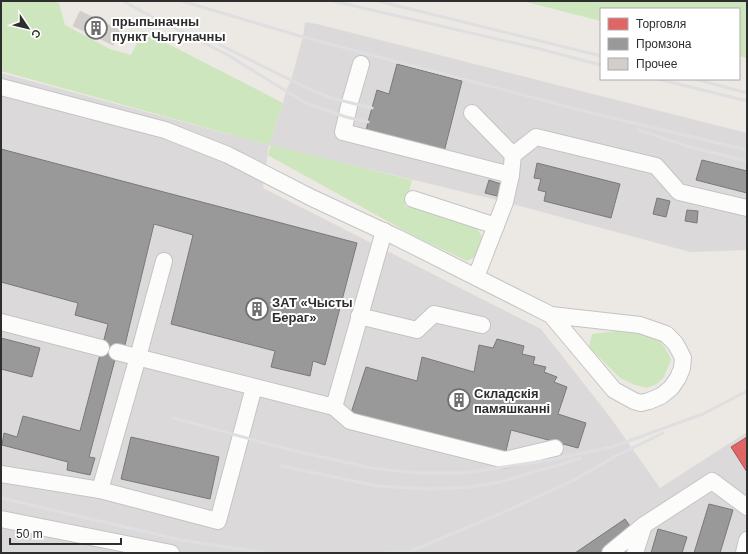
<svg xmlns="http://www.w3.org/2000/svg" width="748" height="554" font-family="Arial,sans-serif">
<rect width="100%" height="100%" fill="#ece8e4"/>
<path fill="#dcd9db" d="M305 22 317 24 747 133V250L690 252 505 202 269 145 263 188 541 329 610 417 660 488 747 432V553H1V73L269 145 283 103 286 91 291 80 303 37Z"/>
<g fill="#cee6be">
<path d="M1 1H53L59 3 65 25 110 49 131 55 143 31 283 103 269 145 1 71Z"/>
<path d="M522 1H747V58L739 56V9H601V21Z"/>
<path d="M271 145 412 180 405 206 451 218 474 226 480 233 483 239 480 248 475 257 467 261 418 238 273 158 268 155Z"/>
<path d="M625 330C650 333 661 335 671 360L664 377 657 384 647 388 635 385 620 378 589 347 592 334Z"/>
</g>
<path fill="#e06666" stroke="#ab5555" d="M747 437V472L731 447Z"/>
<g fill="#999" stroke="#797979">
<path d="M397 64 462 81 444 152 366 131 368 122 377 90 389 94Z"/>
<path d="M1 149 357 243 325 365 313 361 310 376 271 367 275 351 171 324 193 235 154 224 124 349 117 352 89 457 95 458 90 475 67 470 68 462 2 445 4 433 17 437 23 416 80 431 108 324 75 315 78 303 1 282Z"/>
<path d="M702 160 747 171V193L696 180Z"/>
<path d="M537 163 620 184 611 218 544 201 546 192 538 190 541 179 534 178Z"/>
<path d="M489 180 501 184 497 196 485 193Z"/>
<path d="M657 198 670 201 666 217 653 214Z"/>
<path d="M687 210 698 211 697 223 685 221Z"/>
<path d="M1 338 40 348 32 377 1 369Z"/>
<path d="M497 339 524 346 522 354 535 357 533 364 546 367 544 372 557 377 554 382 567 387 558 414 586 423 578 448 511 430 505 455 351 413 366 367 417 381 422 357 474 372 479 345 493 348Z"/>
<path d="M131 437 219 457 210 499 121 479Z"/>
<path d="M709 504 733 510 720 553H694Z"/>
<path d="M625 519 634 532 603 553H575Z"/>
<path d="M658 529 687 537 682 553H651Z"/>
</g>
<path fill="#d1cecb" stroke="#d7d4d0" d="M80 11 120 30 113 45 73 26Z"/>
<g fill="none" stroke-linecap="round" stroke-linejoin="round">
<g stroke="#c5c4c5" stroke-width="18">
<g id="minor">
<path d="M361 64 350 102 343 132 511 175"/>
<path d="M1 87 165 130 228 155 312 198 398 238 551 315 640 325 666 334 675 343 679 350 683 358 682 368 678 378 671 388 661 396 649 401 641 403 634 401 614 390 551 315"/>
<path d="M472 113 513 155"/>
<path d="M413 199 496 226"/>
<path d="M476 277 505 202 511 175 513 155 536 137 656 166 679 192 747 208"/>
<path d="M359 316 417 330 434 314 482 325"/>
<path d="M1 322 101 348"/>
<path d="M117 352 334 407 384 231"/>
<path d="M334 407 350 421 505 460 555 448"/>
<path d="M1 474 100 490 218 521 254 387"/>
<path d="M100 490 138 357 164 261"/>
<path d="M1 519 171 553"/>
<path d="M610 553 644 525"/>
<path d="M635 553 644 525 712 481 747 507"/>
<path d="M744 553 747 540"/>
</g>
</g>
<use href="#minor" stroke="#fcfcfb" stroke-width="16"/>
<g stroke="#dfdfe1" stroke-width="3">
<path d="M123 1 143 12 226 54 306 103 346 117 368 122"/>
<path d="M182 1 303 37 588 112 747 150"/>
<path d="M333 1 540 49 601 65"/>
<path d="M378 1 601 56"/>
<path d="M220 45 307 88 331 98 372 108"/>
<path d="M658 79 747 101"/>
<path d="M695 79 747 93"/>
<path d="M639 130 690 147 747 161"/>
<path d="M174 418 287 449 371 468 417 473H464L550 460 612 447 703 414 747 391"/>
<path d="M282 466 377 486 429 489 471 487 500 482 565 463 580 458"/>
<path d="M1 498 181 540 266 553"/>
<path d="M381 553 411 551 504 512 572 481 616 456 663 433"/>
</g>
</g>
<defs>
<g id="building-ring" transform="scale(1.15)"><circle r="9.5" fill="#fff" stroke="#706f6e" stroke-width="1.5"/><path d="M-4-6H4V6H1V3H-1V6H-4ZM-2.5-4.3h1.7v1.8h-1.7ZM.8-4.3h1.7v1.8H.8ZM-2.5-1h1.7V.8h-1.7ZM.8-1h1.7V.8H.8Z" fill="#706f6e"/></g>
</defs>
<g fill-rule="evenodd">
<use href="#building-ring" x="96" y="28"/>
<use href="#building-ring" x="257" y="309"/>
<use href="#building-ring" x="459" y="400"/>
</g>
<g text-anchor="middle" stroke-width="4" stroke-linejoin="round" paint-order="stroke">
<g font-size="13" font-weight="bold" fill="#2e2e2e" stroke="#fff" text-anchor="start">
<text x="112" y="26">прыпыначны<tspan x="112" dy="15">пункт Чыгуначны</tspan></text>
<text x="272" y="307">ЗАТ «Чысты<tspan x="272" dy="15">Бераг»</tspan></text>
<text x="474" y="398">Складскія<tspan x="474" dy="15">памяшканні</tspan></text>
</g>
</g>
<rect width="748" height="554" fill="none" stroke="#2e2e2e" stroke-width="4"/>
<rect x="600" y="8" width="140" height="72" fill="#ffffff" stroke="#ababab"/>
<rect x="608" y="18" width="20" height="12" fill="#e06666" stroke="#ababab"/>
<text x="636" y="28" font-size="12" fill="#2e2e2e">Торговля</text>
<rect x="608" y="38" width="20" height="12" fill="#999999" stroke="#ababab"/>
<text x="636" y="48" font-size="12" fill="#2e2e2e">Промзона</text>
<rect x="608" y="58" width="20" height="12" fill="#d1cecb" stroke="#ababab"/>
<text x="636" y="68" font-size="12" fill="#2e2e2e">Прочее</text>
<g transform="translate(28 28) rotate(125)" stroke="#ffffff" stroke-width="3" paint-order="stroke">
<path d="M0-3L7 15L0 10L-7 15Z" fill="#2e2e2e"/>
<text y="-6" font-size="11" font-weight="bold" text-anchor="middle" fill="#2e2e2e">С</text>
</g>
<path d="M10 538v6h111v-6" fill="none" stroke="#2e2e2e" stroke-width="2"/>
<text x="16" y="538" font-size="12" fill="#2e2e2e" stroke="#ffffff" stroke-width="3" paint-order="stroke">50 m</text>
</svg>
